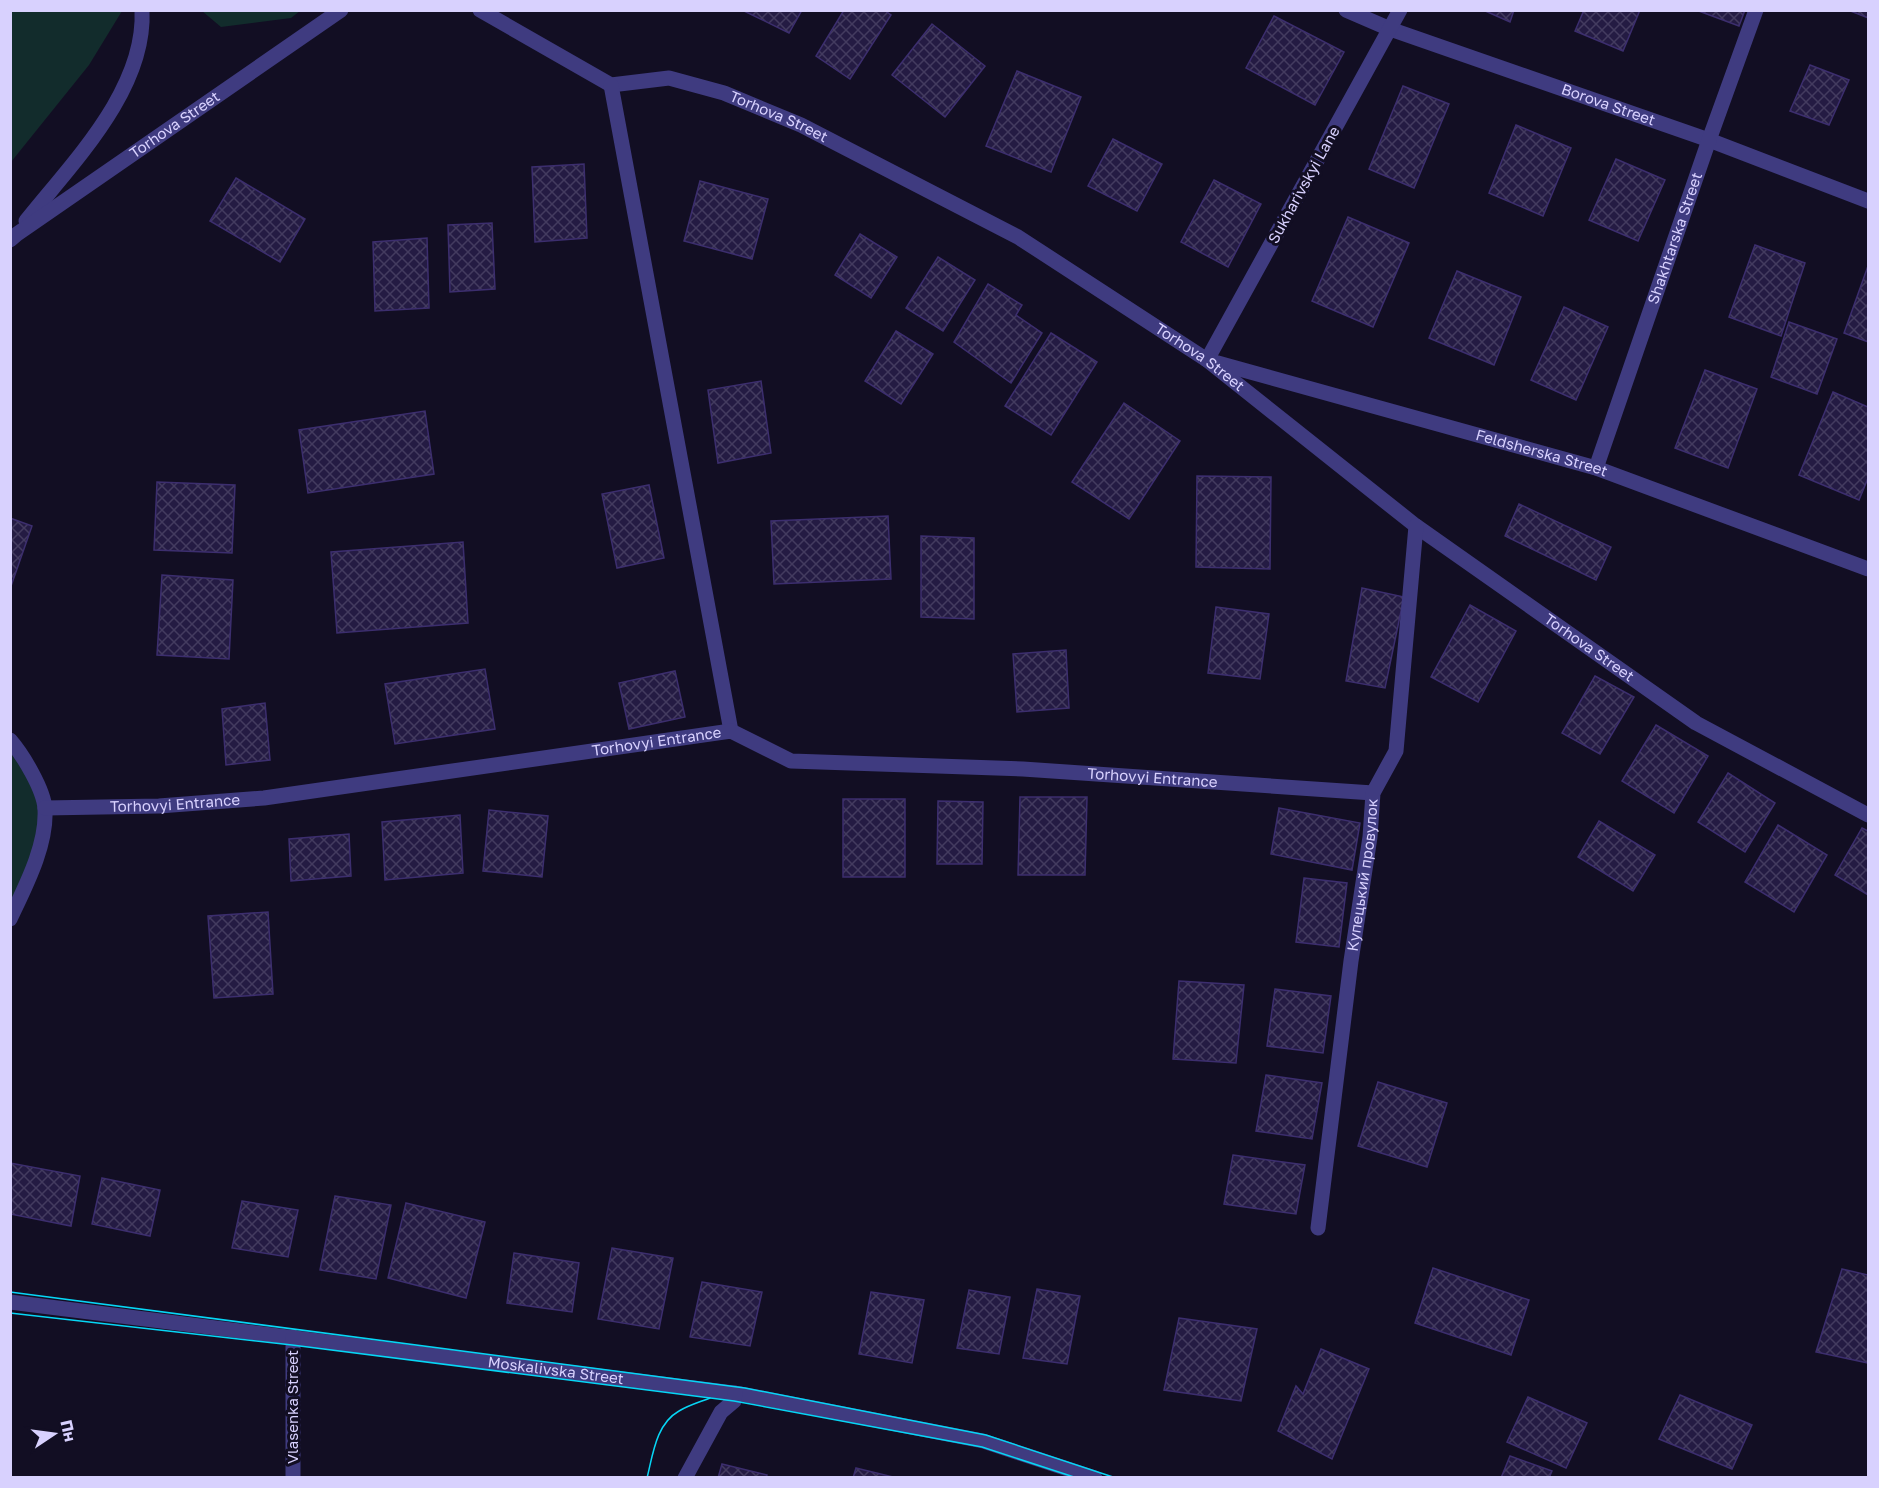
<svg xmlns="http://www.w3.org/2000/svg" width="1879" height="1488" font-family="'Golos Text',sans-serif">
<defs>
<pattern id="building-cross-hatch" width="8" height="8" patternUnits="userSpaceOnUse" patternTransform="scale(1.5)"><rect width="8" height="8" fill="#241b43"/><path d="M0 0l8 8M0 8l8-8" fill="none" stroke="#433b5f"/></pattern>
</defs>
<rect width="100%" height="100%" fill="#120e23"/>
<g fill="#122c2c">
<path d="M11 10 122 11 89 65 11 162Z"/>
<path d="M202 11H300L291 18 221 27Z"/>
<path d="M11 740 43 803 40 848 11 919Z"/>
</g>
<g fill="url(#building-cross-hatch)" stroke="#3c2e6e" stroke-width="1.5">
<path d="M742 10H802L789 33Z"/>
<path d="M844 10H884L891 15 850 79 816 56Z"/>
<path d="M1483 10H1514L1510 22Z"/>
<path d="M1584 10H1640L1623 51 1575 31Z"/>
<path d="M1696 10H1745L1739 26Z"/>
<path d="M1848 10H1868V18Z"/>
<path d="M1274 16 1344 52 1315 105 1246 68Z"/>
<path d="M932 24 985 66 945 117 892 75Z"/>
<path d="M1810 65 1849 80 1829 125 1790 111Z"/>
<path d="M1017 71 1081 97 1051 172 986 146Z"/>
<path d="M1403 86 1449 104 1414 188 1369 169Z"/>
<path d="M1516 125 1571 148 1543 216 1489 193Z"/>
<path d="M1113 139 1162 164 1137 211 1088 186Z"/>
<path d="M1616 159 1665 180 1638 241 1589 220Z"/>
<path d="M584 164 587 238 535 242 532 167Z"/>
<path d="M236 178 305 219 280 262 210 221Z"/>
<path d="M1214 180 1261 204 1228 267 1181 242Z"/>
<path d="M700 181 768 199 752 259 684 241Z"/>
<path d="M1348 217 1409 243 1373 327 1312 301Z"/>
<path d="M492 223 495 289 450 292 448 225Z"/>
<path d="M860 234 897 257 871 298 835 275Z"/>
<path d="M427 238 429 308 375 311 373 242Z"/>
<path d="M1755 245 1805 263 1781 336 1729 317Z"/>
<path d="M938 257 975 280 943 331 906 308Z"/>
<path d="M1868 266V342L1844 333Z"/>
<path d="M1457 271 1521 297 1494 365 1429 338Z"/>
<path d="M988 284 1022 305 1016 315 1042 333 1011 383 954 342Z"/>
<path d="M1564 307 1608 327 1576 400 1531 380Z"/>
<path d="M1789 322 1837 339 1817 394 1771 377Z"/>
<path d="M896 331 933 354 901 404 865 381Z"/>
<path d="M1051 333 1097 362 1051 435 1005 406Z"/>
<path d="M1705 370 1757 389 1728 468 1675 448Z"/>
<path d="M761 381 771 453 718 463 708 390Z"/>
<path d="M1833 392 1868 407V478L1859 500 1799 475Z"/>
<path d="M1124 403 1180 441 1129 519 1072 482Z"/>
<path d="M425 411 434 474 308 493 299 430Z"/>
<path d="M1197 476 1271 477 1270 569 1196 567Z"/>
<path d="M157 482 235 485 232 553 154 550Z"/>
<path d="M649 485 664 558 617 568 602 494Z"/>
<path d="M1519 504 1611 547 1596 580 1505 536Z"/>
<path d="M888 516 891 579 774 584 771 521Z"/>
<path d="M10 518 32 526 10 589Z"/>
<path d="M921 536 974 538V619L921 617Z"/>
<path d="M463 542 468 623 337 633 331 552Z"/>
<path d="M162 575 233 580 229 659 157 655Z"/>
<path d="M1362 588 1404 597 1385 688 1346 681Z"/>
<path d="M1470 605 1516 631 1478 702 1431 677Z"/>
<path d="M1216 607 1269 614 1260 679 1208 673Z"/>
<path d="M1066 650 1069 708 1017 712 1013 654Z"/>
<path d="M485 669 495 729 395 744 385 684Z"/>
<path d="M675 671 685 717 629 729 619 683Z"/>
<path d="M1595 676 1634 697 1600 754 1562 733Z"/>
<path d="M265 703 270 760 226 765 222 709Z"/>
<path d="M1656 725 1708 756 1674 813 1622 781Z"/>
<path d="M1728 773 1775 803 1745 852 1698 822Z"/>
<path d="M1020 797H1087L1085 875H1018Z"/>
<rect x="843" y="799" width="62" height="78"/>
<path d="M938 801 983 802 982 864H937Z"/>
<path d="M1279 808 1360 823 1352 870 1271 854Z"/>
<path d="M489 810 548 816 542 877 483 871Z"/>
<path d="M460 815 463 873 385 880 382 822Z"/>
<path d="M1599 821 1655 855 1633 891 1578 857Z"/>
<path d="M1778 825 1827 855 1794 912 1745 882Z"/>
<path d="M1862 828 1868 831V895L1835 875Z"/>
<path d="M349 834 351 876 291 881 289 839Z"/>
<path d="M1304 878 1347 883 1339 947 1296 942Z"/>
<path d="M268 912 273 994 214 998 208 916Z"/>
<path d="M1179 981 1244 985 1236 1063 1173 1059Z"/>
<path d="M1275 989 1331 996 1323 1053 1267 1046Z"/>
<path d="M1266 1075 1322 1083 1312 1139 1256 1131Z"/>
<path d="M1378 1082 1447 1103 1427 1167 1358 1146Z"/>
<path d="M1233 1155 1305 1165 1296 1214 1224 1204Z"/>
<path d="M10 1163 80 1176 71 1226 10 1214Z"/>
<path d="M102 1178 160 1190 150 1236 92 1224Z"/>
<path d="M335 1196 391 1205 376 1279 320 1270Z"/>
<path d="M242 1201 298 1210 288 1257 232 1248Z"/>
<path d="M406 1203 485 1222 466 1298 388 1278Z"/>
<path d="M612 1248 673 1258 659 1329 598 1319Z"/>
<path d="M514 1253 579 1263 572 1312 507 1303Z"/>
<path d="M1433 1268 1529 1300 1511 1355 1415 1323Z"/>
<path d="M1842 1269 1868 1275V1363L1816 1352Z"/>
<path d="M702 1282 762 1292 750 1346 690 1337Z"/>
<path d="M1037 1289 1080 1296 1067 1364 1023 1358Z"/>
<path d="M969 1290 1010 1297 999 1354 957 1348Z"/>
<path d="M871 1292 924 1300 912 1363 859 1354Z"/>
<path d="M1179 1318 1257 1329 1241 1401 1164 1390Z"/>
<path d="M1321 1349 1369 1369 1332 1459 1278 1431 1296 1386 1303 1394Z"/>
<path d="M1680 1395 1752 1425 1732 1469 1659 1439Z"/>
<path d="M1528 1397 1587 1423 1566 1468 1507 1442Z"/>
<path d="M1510 1456 1552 1471 1549 1478H1501Z"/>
<path d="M722 1464 767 1475 766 1478H718Z"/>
<path d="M856 1468 897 1478H853Z"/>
</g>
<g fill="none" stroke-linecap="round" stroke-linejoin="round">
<g stroke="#3f3b80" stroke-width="15">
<path id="s1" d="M480 10 611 85 669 78 724 93 801 125 1018 237 1207 360 1416 526 1696 723 1868 815"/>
<path id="s2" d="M1346 10 1390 29 1709 140 1868 201"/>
<path id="s3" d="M1400 10 1207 360 1596 468 1868 569"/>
<path d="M611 85 731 731"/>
<path d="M26 221C72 163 146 90 142 10"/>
<path id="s4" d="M10 240 17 234 341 10"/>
<path id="s5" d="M1596 468 1709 140 1756 10"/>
<path d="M10 740C23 755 44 790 45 809 47 846 25 887 10 919"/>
<path id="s6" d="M45 808 159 806 264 798 731 731 791 761 1023 769 1373 793"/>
<path id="s7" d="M1318 1228 1351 961 1370 837 1373 793 1396 751 1416 526"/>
<path id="s8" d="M10 1302 741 1394 983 1441 1095 1478"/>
<path d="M293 1337V1478"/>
<path d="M685 1478 721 1412 734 1401 735 1393"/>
</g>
<g stroke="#07d6f5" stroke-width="1.5">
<path d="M10 856V862"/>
<path d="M10 1292 745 1388 986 1435 1116 1478"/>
<path d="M10 1313 292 1345 734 1401 982 1447 1077 1478"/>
<path d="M647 1478C653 1454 656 1424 679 1411 689 1405 700 1402 710 1398"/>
</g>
</g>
<g text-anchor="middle" stroke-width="6" stroke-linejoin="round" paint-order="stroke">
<g font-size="15" fill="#d8d1fe" stroke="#120e23">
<text dy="5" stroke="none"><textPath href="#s2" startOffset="279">Borova Street</textPath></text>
<text dy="5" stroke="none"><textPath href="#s1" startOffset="326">Torhova Street</textPath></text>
<text dy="5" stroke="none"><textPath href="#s4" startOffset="201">Torhova Street</textPath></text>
<text transform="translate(1304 185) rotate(-61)" y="5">Sukharivskyi Lane</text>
<text dy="5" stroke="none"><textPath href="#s5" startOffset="243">Shakhtarska Street</textPath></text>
<text dy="5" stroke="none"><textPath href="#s1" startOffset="812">Torhova Street</textPath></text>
<text dy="5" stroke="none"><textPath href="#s3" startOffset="747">Feldsherska Street</textPath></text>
<text dy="5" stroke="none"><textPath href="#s1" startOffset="1298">Torhova Street</textPath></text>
<text dy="5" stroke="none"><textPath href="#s6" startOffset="616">Torhovyi Entrance</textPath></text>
<text dy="5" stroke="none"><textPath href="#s6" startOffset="1120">Torhovyi Entrance</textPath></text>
<text dy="5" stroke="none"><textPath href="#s6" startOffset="130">Torhovyi Entrance</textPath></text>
<text dy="5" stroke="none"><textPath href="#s7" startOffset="356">Купецький провулок</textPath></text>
<text dy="5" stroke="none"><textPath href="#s8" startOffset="550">Moskalivska Street</textPath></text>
<text transform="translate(293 1407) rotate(-90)" y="5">Vlasenka Street</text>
</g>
</g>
<rect width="1879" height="1488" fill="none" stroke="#d8d1fe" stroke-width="24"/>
<g transform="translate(54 1434) rotate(77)" stroke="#120e23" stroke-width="4.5" paint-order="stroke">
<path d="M0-4.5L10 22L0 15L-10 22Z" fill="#d8d1fe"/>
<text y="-9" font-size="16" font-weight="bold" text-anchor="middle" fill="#d8d1fe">Пн</text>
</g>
</svg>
